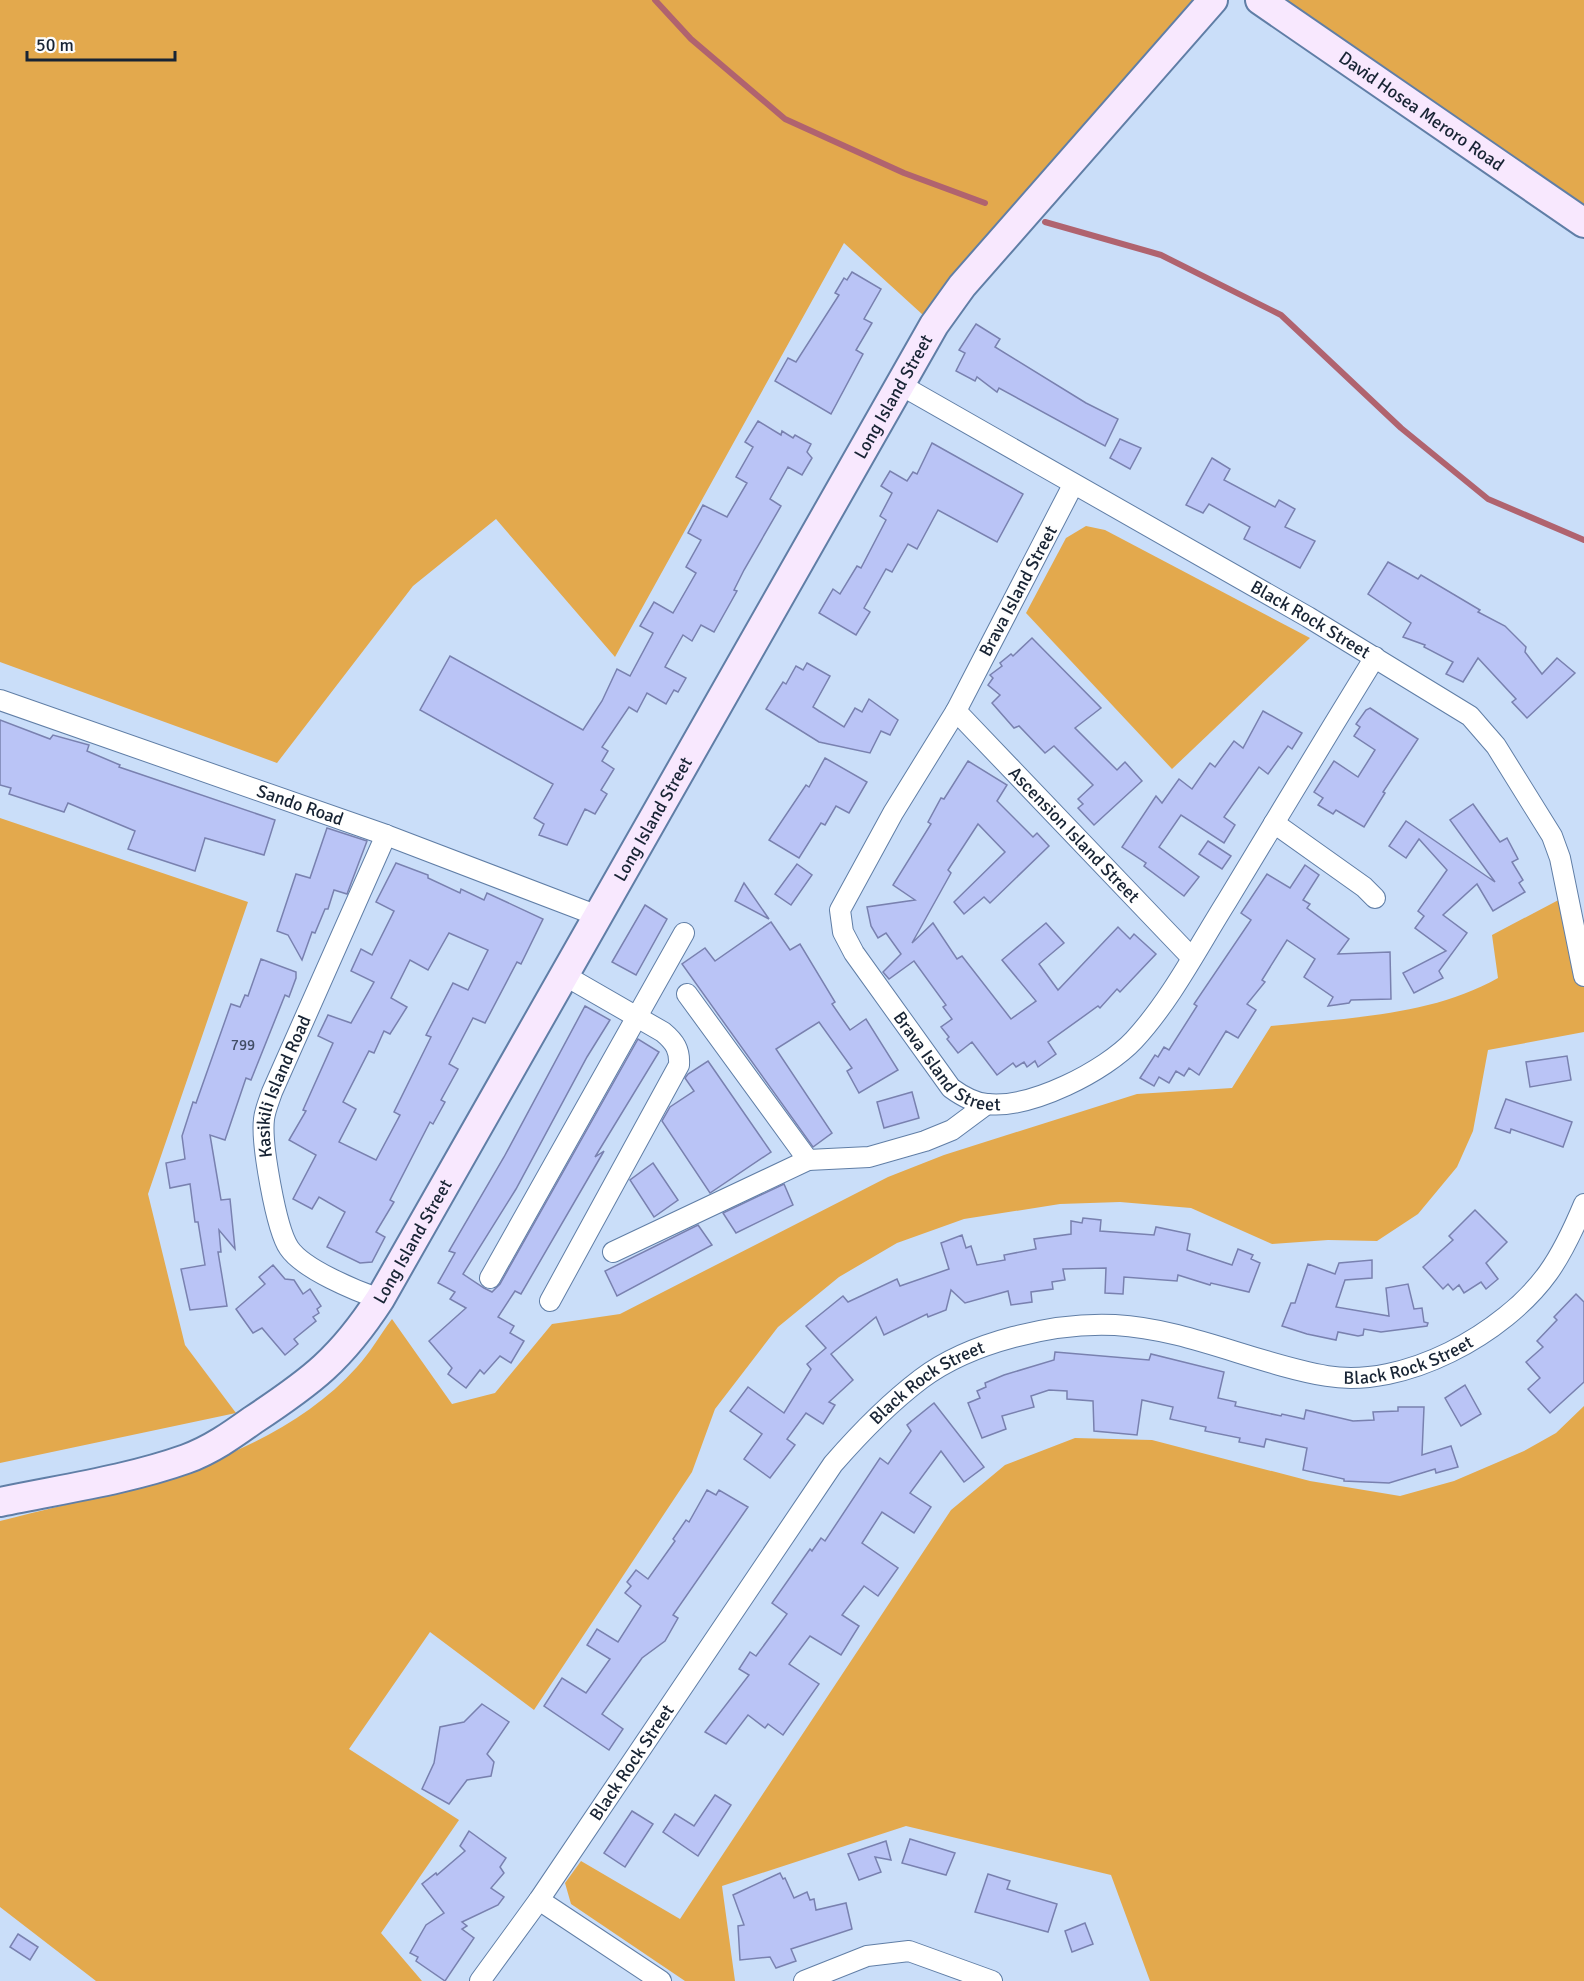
<svg xmlns="http://www.w3.org/2000/svg" width="1584" height="1981" font-family="Signika,sans-serif">
<rect width="100%" height="100%" fill="#cadef9"/>
<g fill="#e3a94d">
<path d="M0 0H1213L934 325 844 243 615 657 496 519 413 586 277 763 0 662Z"/>
<path d="M1260 0H1584V223Z"/>
<path d="M1086 526 1105 530 1310 638 1172 769 1026 613 1066 538Z"/>
<path d="M0 818 248 902 148 1194 185 1345 236 1413 0 1463Z"/>
<path d="M1568 895 1584 976V1032L1488 1050 1473 1131 1457 1167 1418 1214 1377 1241 1328 1240 1272 1244 1191 1208 1120 1202 1060 1204 964 1219 897 1243 839 1277 778 1327 715 1409 692 1472 534 1710 430 1632 349 1749 459 1820 381 1933 422 1981H96L0 1907V1521C119 1491 271 1463 357 1367 370 1353 380 1335 392 1319L452 1404 495 1393 552 1324 620 1314 888 1177 944 1155 1137 1094 1232 1088 1271 1026C1346 1018 1431 1016 1498 978L1492 935Z"/>
<path d="M1584 1406V1981H1150L1111 1875 906 1826 722 1886 735 1981H685L571 1904 565 1883 581 1861 680 1919 951 1510 1005 1465 1075 1438 1152 1440 1310 1481 1400 1496 1454 1481 1524 1451 1556 1433Z"/>
</g>
<g fill="none" stroke-linecap="round" stroke-linejoin="round">
<g stroke="#b0636f" stroke-width="6">
<path d="M655 0 691 39 785 119 904 173 985 203"/>
<path d="M1045 222 1161 255 1281 315 1401 428 1488 499 1584 540"/>
</g>
</g>
<g fill="#bac4f6" stroke="#7981af" stroke-width="1.5" fill-rule="evenodd">
<path d="M852 272 881 289 864 319 872 323 856 350 863 354 831 414 775 381 788 358 796 362 839 295 835 293 844 278 847 280Z"/>
<path d="M976 324 1000 339 995 347 1086 403 1118 419 1105 446 999 388 997 392 977 377 975 381 956 371 965 353 959 350Z"/>
<path d="M758 421 781 435 782 431 793 438 795 435 811 444 807 452 812 458 802 475 788 467 770 499 781 506 744 570 734 590 737 591 714 632 701 625 692 641 683 635 665 667 686 678 678 692 674 690 666 704 647 693 637 712 629 707 602 747 608 751 602 761 614 769 601 790 607 794 595 814 585 809 567 845 539 835 544 824 534 818 553 784 420 710 450 656 583 730 602 701 617 669 630 676 653 633 640 626 654 602 673 613 696 573 686 567 701 540 688 533 703 505 727 517 747 483 736 477 753 447 745 442Z"/>
<path d="M1120 439 1141 448 1130 469 1110 458Z"/>
<path d="M932 443 1023 494 997 542 938 510 917 549 908 544 892 572 886 569 864 608 870 612 856 635 819 613 833 589 840 594 857 566 861 568 886 520 880 516 892 493 881 486 890 471 907 481 913 472 917 474Z"/>
<path d="M1212 458 1230 469 1224 480 1275 507 1279 500 1295 509 1285 527 1315 541 1300 568 1244 539 1250 527 1209 504 1203 513 1186 505Z"/>
<path d="M1388 562 1418 579 1421 575 1480 610 1478 612 1505 626 1526 647 1525 652 1542 674 1557 658 1575 673 1527 718 1512 702 1516 699 1478 658 1463 682 1446 674 1453 662 1424 647 1425 645 1403 637 1411 623 1368 594Z"/>
<path d="M1032 638 1101 708 1075 728 1117 770 1125 762 1142 781 1094 825 1078 808 1083 804 1078 799 1093 785 1054 746 1045 753 1019 726 1014 728 992 703 1000 695 988 685 993 678 990 675 1002 666 1000 663 1011 654 1013 656Z"/>
<path d="M807 663 830 676 813 707 844 727 855 708 862 712 869 699 898 720 890 735 881 731 870 753 819 742 766 709 783 682 786 684 796 666 803 670Z"/>
<path d="M1370 708 1418 739 1383 792 1385 793 1364 827 1336 810 1333 814 1318 805 1323 798 1314 792 1334 761 1358 777 1375 750 1354 736 1360 727 1356 724 1366 710Z"/>
<path d="M1263 711 1302 733 1292 749 1288 746 1268 774 1259 767 1224 817 1235 825 1224 843 1181 815 1159 847 1199 877 1184 896 1144 866 1146 863 1122 847 1156 796 1162 803 1179 779 1192 789 1210 763 1215 767 1234 741 1243 748Z"/>
<path d="M0 720 50 739 53 735 89 745 87 751 120 765 119 767 275 820 264 855 205 838 195 871 128 849 135 831 68 803 64 812 9 794 11 788 0 785Z"/>
<path d="M825 758 867 782 849 813 836 806 825 825 821 823 799 858 769 840 806 785 809 787Z"/>
<path d="M968 761 1007 785 997 801 1033 837 1037 833 1049 846 990 903 984 897 964 914 954 902 1005 852 978 824 948 870 951 873 912 943 933 923 957 959 962 956 1011 1019 1036 1001 1002 960 1046 923 1064 943 1039 964 1058 990 1118 927 1130 939 1134 934 1156 954 1120 992 1117 989 1100 1008 1098 1006 1048 1042 1056 1054 1038 1067 1035 1061 1027 1067 1024 1062 1016 1067 1013 1063 997 1075 972 1042 958 1053 947 1039 949 1037 941 1027 952 1019 943 1007 946 1005 914 961 889 979 883 972 901 954 886 933 878 938 871 926 867 907 915 900 893 885 931 824 928 822 941 798 944 799Z"/>
<path d="M1473 804 1500 842 1507 838 1518 859 1512 862 1523 880 1519 883 1525 892 1493 911 1477 884 1443 915 1467 933 1439 971 1443 978 1414 993 1403 973 1446 951 1415 928 1424 916 1418 911 1447 870 1419 839 1406 858 1389 846 1406 821 1495 882 1450 820Z"/>
<path d="M327 828 367 841 347 894 334 890 328 909H325L315 933 312 932 302 960 288 935 277 931 296 874 310 878Z"/>
<path d="M1208 841 1231 856 1222 869 1199 854Z"/>
<path d="M396 863 428 875V878L460 893 461 889 484 900 487 893 543 919 521 964 517 962 485 1023 473 1018 449 1064 458 1069 441 1100 445 1102 433 1124 430 1122 390 1200 394 1202 376 1232 385 1237 372 1262 360 1263 327 1247 345 1212 319 1197 312 1209 293 1199 316 1155 289 1140 306 1111 303 1110 333 1043 318 1036 328 1015 351 1023 374 982 351 971 361 949 372 955 394 911 376 902ZM449 933 488 950 468 990 453 983 426 1035 431 1037 394 1112 400 1115 376 1160 339 1142 356 1109 343 1102 369 1051 374 1053 384 1031 390 1034 407 1007 391 998 410 960 428 970Z"/>
<path d="M797 864 812 875 791 905 775 894Z"/>
<path d="M1305 865 1319 875 1303 900 1310 904 1307 908 1349 939 1338 954 1390 952 1391 999 1351 1000 1349 1003 1328 1006 1333 997 1304 977 1315 959 1287 940 1262 980 1265 982 1247 1004 1256 1010 1238 1038 1226 1031 1199 1075 1189 1068 1184 1076 1176 1071 1169 1083 1159 1077 1154 1086 1140 1078 1155 1055 1158 1057 1164 1047 1169 1050 1197 1006 1194 1004 1251 920 1241 913 1267 874 1290 888Z"/>
<path d="M744 883 769 919 735 901Z"/>
<path d="M645 905 667 919 636 975 612 962Z"/>
<path d="M771 922 790 950 800 944 835 1002 832 1004 850 1030 866 1019 898 1070 859 1093 847 1071 852 1068 819 1022 776 1049 832 1133 813 1147 682 964 705 948 715 961Z"/>
<path d="M261 959 296 972V978L289 997 285 995 251 1080 246 1078 225 1140 210 1135 221 1200 230 1199 235 1249 219 1230 221 1252H218L227 1306 190 1310 181 1269 205 1265 198 1222H195L190 1184 170 1188 166 1163 185 1159 182 1136 193 1102 196 1103 231 1004 240 1007 245 995 248 996Z"/>
<path d="M585 1006 610 1020 587 1057 516 1189 463 1274 484 1288 492 1292 500 1284 638 1039 659 1052 595 1157 604 1151 521 1294 515 1291 498 1317 514 1326 510 1333 524 1341 511 1363 500 1356 484 1374 480 1370 466 1388 448 1374 452 1368 429 1341 466 1308 450 1299 455 1292 438 1283 455 1253 449 1251 504 1157Z"/>
<path d="M1567 1056 1571 1080 1530 1087 1526 1062Z"/>
<path d="M708 1061 771 1152 710 1193 662 1121 670 1107 694 1091 685 1078 688 1074Z"/>
<path d="M912 1092 919 1118 884 1128 877 1102Z"/>
<path d="M1506 1099 1572 1122 1563 1147 1511 1129 1510 1133 1495 1128Z"/>
<path d="M653 1163 678 1200 654 1217 630 1180Z"/>
<path d="M784 1184 793 1205 736 1233 723 1213Z"/>
<path d="M1475 1210 1507 1242 1486 1263 1498 1279 1486 1289 1481 1282 1464 1293 1459 1285 1453 1290 1448 1284 1443 1289 1423 1267 1453 1240 1449 1236Z"/>
<path d="M1083 1218 1101 1220 1100 1231 1154 1235 1156 1227 1190 1234 1187 1250 1232 1265 1238 1249 1253 1255 1251 1259 1260 1263 1249 1292 1211 1283 1210 1285 1178 1275 1177 1281 1124 1277 1123 1294 1105 1293 1106 1268 1063 1269 1065 1280 1052 1282 1053 1289 1031 1292 1032 1302 1011 1305 1008 1291 965 1303 951 1290 946 1310 928 1317 927 1314 884 1335 876 1317 831 1354 853 1380 829 1402 835 1405 823 1424 806 1413 787 1439 795 1445 770 1478 744 1459 762 1434 730 1411 748 1387 784 1413 811 1369 807 1364 826 1348 806 1326 843 1296 848 1302 897 1279 900 1286 949 1269 941 1243 962 1235 966 1248 971 1246 977 1265 1005 1260 1004 1255 1036 1249 1034 1239 1071 1234V1221L1082 1223Z"/>
<path d="M698 1225 712 1245 617 1296 605 1271Z"/>
<path d="M1372 1260V1278L1345 1280 1336 1307 1389 1316 1386 1288 1408 1284 1414 1309 1422 1308 1424 1322 1428 1323 1427 1326 1381 1332 1364 1329 1363 1335 1358 1336 1338 1332 1336 1340 1307 1334 1282 1326 1291 1303H1295L1308 1264 1335 1274 1339 1263Z"/>
<path d="M273 1265 285 1279 294 1280 303 1294 310 1289 321 1306 317 1309 319 1313 313 1317 316 1321 294 1339 298 1344 285 1355 262 1328 253 1333 236 1309 265 1284 259 1277Z"/>
<path d="M1576 1294 1584 1302V1382L1550 1413 1528 1389 1540 1378 1526 1362 1543 1347 1537 1341 1557 1320 1554 1317Z"/>
<path d="M1055 1352 1149 1360 1151 1354 1224 1372 1218 1398 1236 1402 1235 1406 1281 1416 1282 1414 1304 1419 1306 1410 1353 1421 1374 1420 1373 1412 1398 1411V1407H1424L1422 1455 1451 1446 1458 1467 1436 1473 1435 1469 1389 1483 1344 1481V1479L1303 1470 1307 1448 1266 1439 1264 1447 1239 1442 1240 1438 1205 1431 1206 1427 1170 1419 1173 1407 1142 1400 1137 1435 1094 1431 1093 1401 1067 1399V1391L1049 1390 1031 1396 1034 1407 1002 1416 1006 1429 982 1438 968 1403 980 1398 977 1391 986 1387 985 1383 1004 1375 1054 1360Z"/>
<path d="M1465 1385 1481 1414 1461 1426 1445 1398Z"/>
<path d="M934 1403 984 1467 964 1482 941 1451 910 1493 931 1507 914 1533 882 1512 862 1543 898 1568 878 1596 864 1586 842 1615 859 1626 841 1655 810 1636 789 1664 819 1684 783 1735 768 1724 765 1728 748 1715 726 1744 705 1732 749 1675 739 1669 750 1652 756 1656 787 1614 772 1603 810 1549 812 1551 821 1538 825 1541 880 1458 888 1464 911 1431 907 1425Z"/>
<path d="M707 1490 716 1495 719 1490 748 1507 673 1615 678 1618 665 1641 642 1658 602 1714 623 1729 609 1750 544 1706 562 1678 586 1693 610 1659 587 1645 597 1629 618 1642 641 1606 625 1593 631 1586 627 1582 636 1570 648 1579 675 1541 673 1539 686 1520 689 1522Z"/>
<path d="M482 1704 509 1722 487 1754 494 1762 491 1776 467 1780 449 1804 422 1789 434 1763 440 1727 464 1722Z"/>
<path d="M715 1795 731 1805 698 1856 663 1832 675 1814 694 1826Z"/>
<path d="M632 1811 653 1824 625 1867 604 1853Z"/>
<path d="M469 1831 506 1858 500 1867 504 1873 491 1888 504 1897 498 1905 462 1922 467 1926 462 1929 474 1938 445 1981 416 1961 418 1957 410 1953 426 1925 444 1913 422 1884 436 1873 437 1875 465 1851 460 1846Z"/>
<path d="M910 1839 955 1853 946 1875 902 1863Z"/>
<path d="M886 1841 891 1860 875 1857 881 1872 859 1880 848 1854Z"/>
<path d="M780 1873 783 1879 785 1878 794 1898 807 1892 810 1900 814 1899 816 1910 846 1903 852 1929 791 1949 796 1961 776 1968 770 1957 740 1960 738 1926 744 1925 733 1895Z"/>
<path d="M988 1874 1010 1881 1007 1889 1057 1904 1048 1932 975 1912Z"/>
<path d="M1085 1923 1093 1944 1072 1952 1065 1931Z"/>
<path d="M18 1934 38 1947 30 1960 10 1947Z"/>
</g>
<g fill="none" stroke-linecap="round" stroke-linejoin="round">
<g stroke="#607ea6" stroke-width="22">
<g id="street">
<path id="s1" d="M899 384 1308 617 1470 716 1496 746 1552 836 1560 858 1584 976"/>
<path id="s2" d="M1073 485 956 711 893 813 840 910 843 932 854 953 951 1088C962 1096 974 1103 987 1104 1031 1109 1105 1071 1134 1040 1171 1000 1198 947 1227 901 1276 820 1325 738 1375 657"/>
<path id="s3" d="M0 700 386 835 598 916"/>
<path id="s4" d="M956 711 1192 958"/>
<path d="M1274 823 1364 887 1375 898"/>
<path d="M687 994 808 1160"/>
<path d="M613 1252 808 1160 869 1157 925 1141 952 1130 987 1104"/>
<path d="M490 1278 684 933"/>
<path id="s5" d="M380 1299C356 1291 303 1269 289 1248 276 1229 261 1143 264 1119 265 1110 269 1101 272 1092L386 835"/>
<path d="M550 1301 679 1065C680 1050 675 1042 663 1032L564 975"/>
<path d="M539 1900 661 1981"/>
<path id="s6" d="M480 1981 539 1900 833 1464C860 1433 888 1404 921 1379 970 1342 1054 1322 1115 1325 1188 1329 1256 1364 1327 1376 1404 1389 1504 1334 1548 1273 1563 1252 1574 1228 1584 1204"/>
<path d="M804 1981 867 1956 909 1951 992 1981"/>
</g>
</g>
<g stroke="#607ea6" stroke-width="32">
<g id="secondary">
<path id="s7" d="M1260 0 1584 223"/>
<path id="s8" d="M0 1502C62 1489 127 1480 186 1459 211 1450 232 1435 253 1420 312 1381 341 1359 380 1299L934 325 962 286 1213 0"/>
</g>
</g>
<use href="#street" stroke="#fff" stroke-width="20"/>
<use href="#secondary" stroke="#f8e8fe" stroke-width="28"/>
</g>
<g text-anchor="middle" stroke-width="4.5" stroke-linejoin="round" paint-order="stroke">
<g font-size="15" fill="#404c64">
<text x="243" y="1050">799</text>
</g>
<g font-size="18" fill="#182434" stroke="#fdfdfd">
<text dy="6" stroke="none"><textPath href="#s7" startOffset="196">David Hosea Meroro Road</textPath></text>
<text dy="6" stroke="none"><textPath href="#s8" startOffset="1484">Long Island Street</textPath></text>
<text transform="translate(1018 591) rotate(-62)" y="6">Brava Island Street</text>
<text dy="6" stroke="none"><textPath href="#s1" startOffset="474">Black Rock Street</textPath></text>
<text dy="6" stroke="none"><textPath href="#s3" startOffset="318">Sando Road</textPath></text>
<text dy="6" stroke="none"><textPath href="#s8" startOffset="998">Long Island Street</textPath></text>
<text dy="6" stroke="none"><textPath href="#s4" startOffset="171">Ascension Island Street</textPath></text>
<text dy="6" stroke="none"><textPath href="#s2" startOffset="678">Brava Island Street</textPath></text>
<text dy="6" stroke="none"><textPath href="#s5" startOffset="274">Kasikili Island Road</textPath></text>
<text dy="6" stroke="none"><textPath href="#s8" startOffset="512">Long Island Street</textPath></text>
<text dy="6" stroke="none"><textPath href="#s6" startOffset="1256">Black Rock Street</textPath></text>
<text dy="6" stroke="none"><textPath href="#s6" startOffset="752">Black Rock Street</textPath></text>
<text dy="6" stroke="none"><textPath href="#s6" startOffset="266">Black Rock Street</textPath></text>
</g>
</g>
<path d="M27 51v9h148v-9" fill="none" stroke="#182434" stroke-width="3"/>
<text x="36" y="51" font-size="18" fill="#182434" stroke="#fdfdfd" stroke-width="4.5" paint-order="stroke">50 m</text>
</svg>
